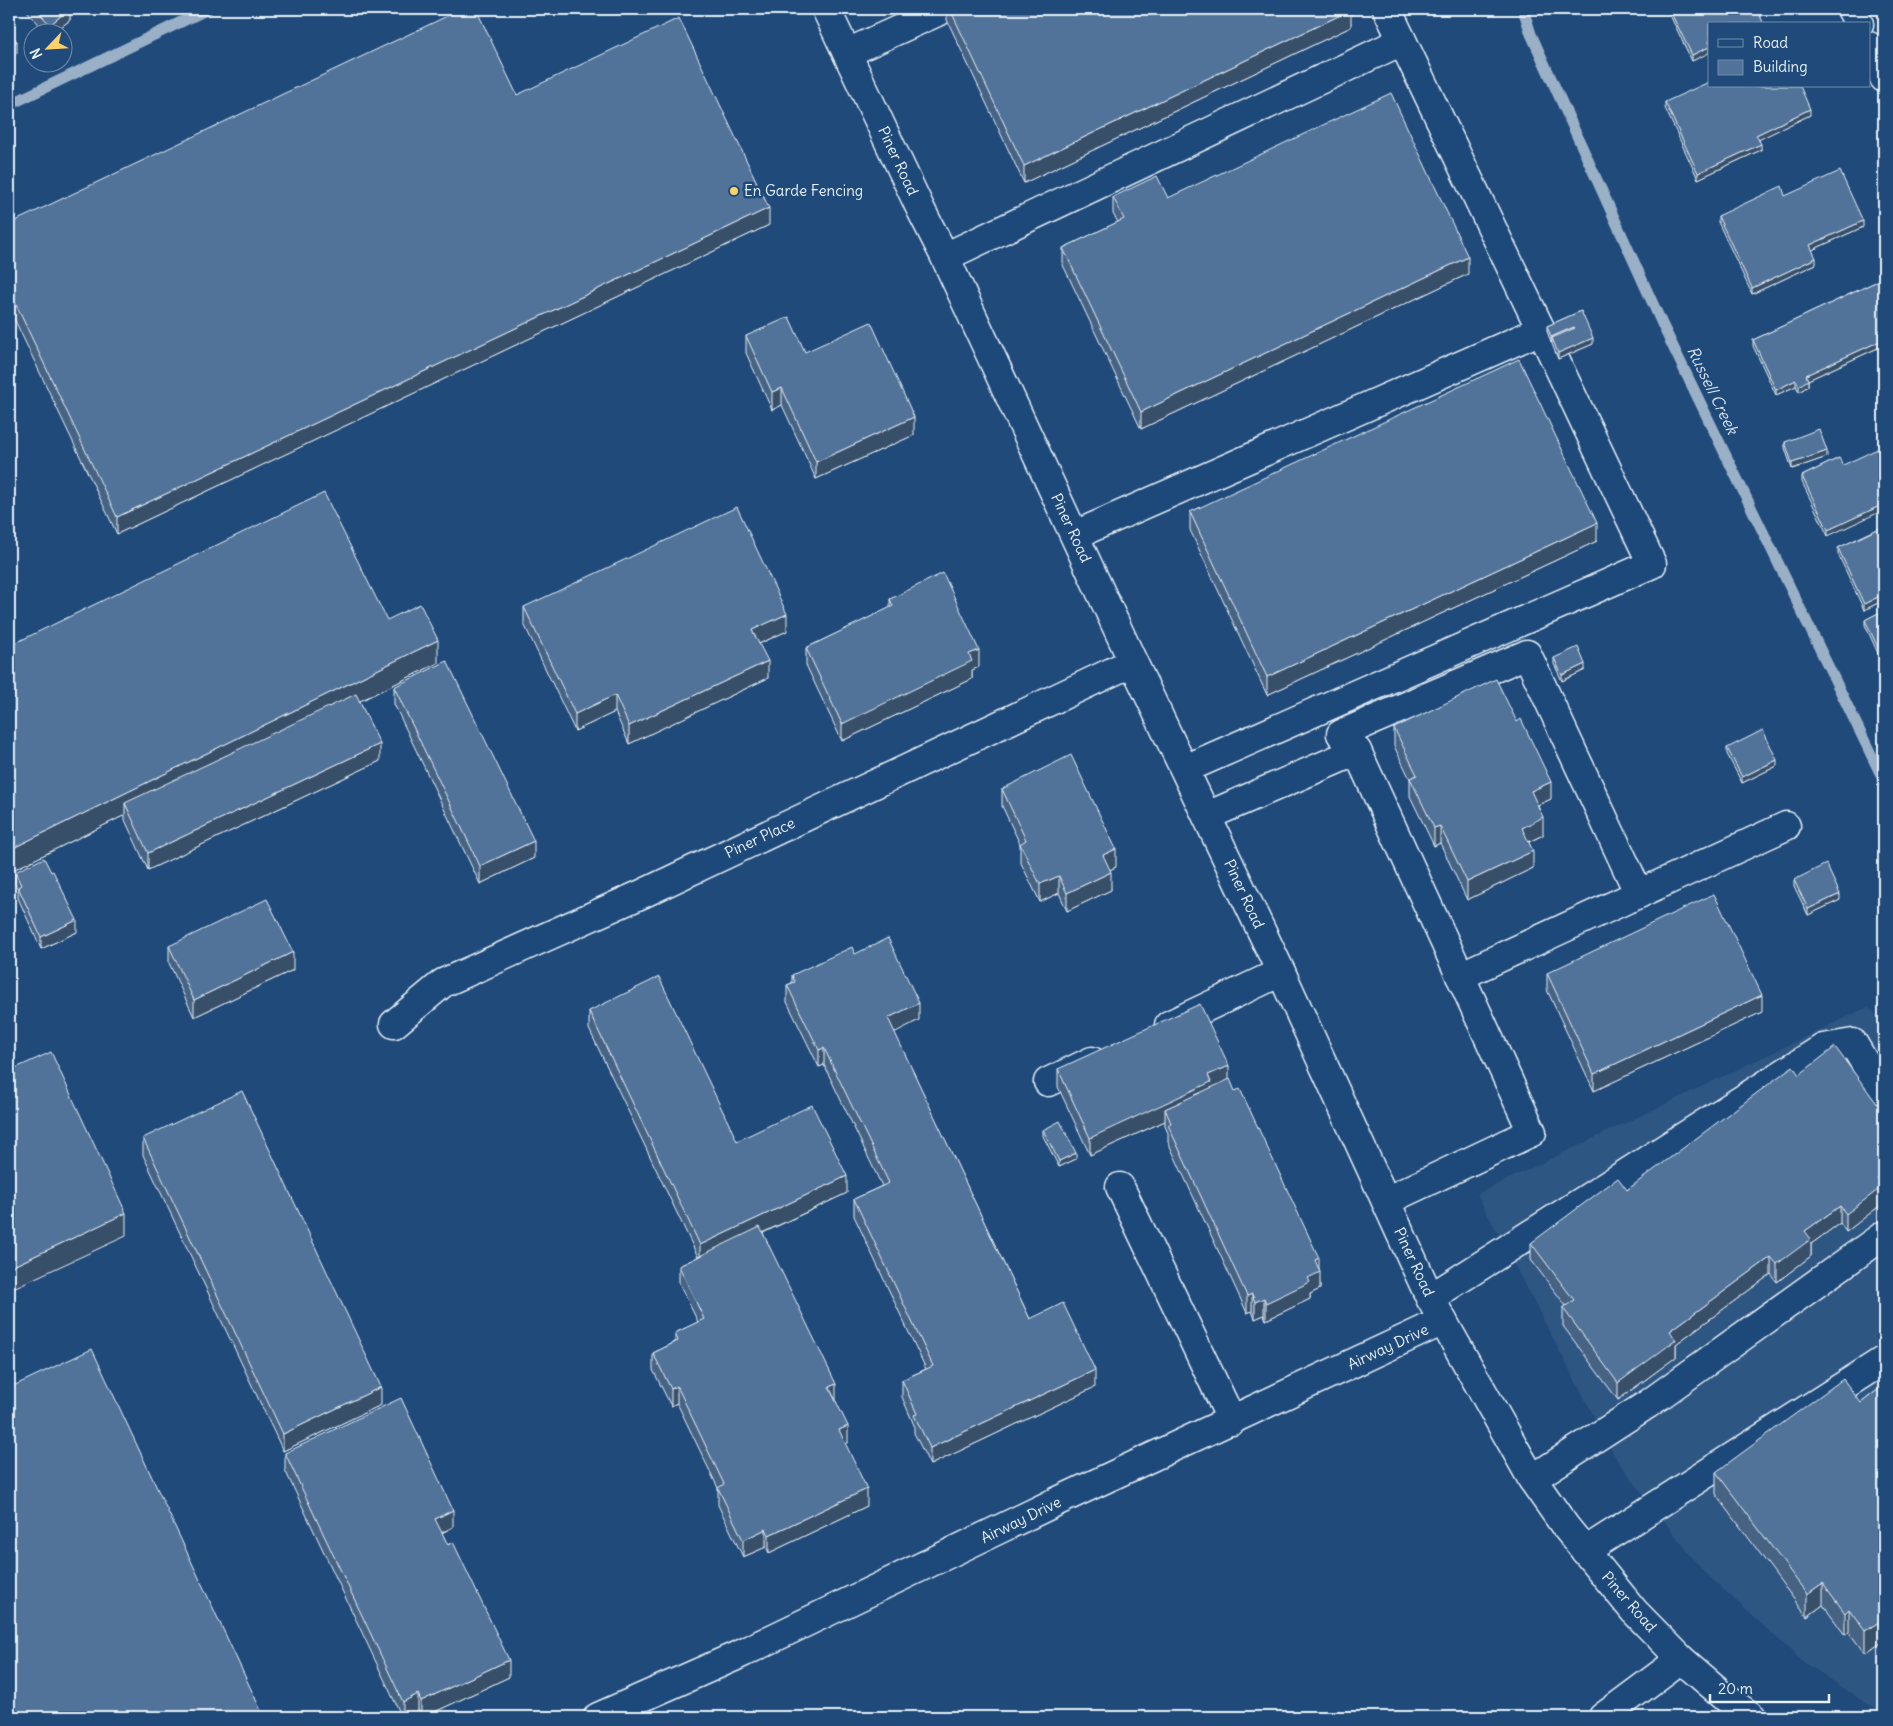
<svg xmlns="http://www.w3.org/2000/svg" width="1893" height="1726" font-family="Delius,sans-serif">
<rect width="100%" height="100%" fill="#1f4a7a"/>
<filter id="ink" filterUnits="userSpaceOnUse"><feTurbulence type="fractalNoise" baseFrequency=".02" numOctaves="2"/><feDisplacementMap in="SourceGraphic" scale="10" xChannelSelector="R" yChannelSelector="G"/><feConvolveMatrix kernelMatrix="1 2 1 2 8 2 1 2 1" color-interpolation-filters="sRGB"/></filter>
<g filter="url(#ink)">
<path fill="#2e5683" d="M1868 1007 1884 1022V1715L1801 1660 1702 1570 1617 1460 1477 1194Z"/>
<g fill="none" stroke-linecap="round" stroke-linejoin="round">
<g stroke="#9ab0c7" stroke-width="11">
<path d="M1523 9 1531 34 1663 326 1884 781"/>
<path d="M9 105 208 9"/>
</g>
<g stroke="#e8f1f8" stroke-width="31">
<g id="minor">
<path d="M1387 9 1541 330"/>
<path d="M1851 9 1859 24"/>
<path d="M1869 46 1884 78"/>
<path d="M847 53 944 9"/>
<path d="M945 257 1402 41"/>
<path d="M1075 535 1541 330 1652 564 1185 769"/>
<path d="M1357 751 1341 734 1527 654 1639 894"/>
<path d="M1207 816 1357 751 1532 1132 1386 1201"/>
<path d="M1460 976 1786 826"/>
<path d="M394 1024 443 983 644 893 1133 662"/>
<path d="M1169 1025 1281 972"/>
<path d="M1048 1082 1092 1061"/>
<path d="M1120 1187 1232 1421"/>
<path d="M1430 1298 1823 1048 1853 1043 1884 1095"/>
<path d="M1532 1479 1648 1404 1884 1235"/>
<path d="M1585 1551 1884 1360"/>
<path d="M598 1717 734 1657 1060 1500 1443 1321"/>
<path d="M1603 1717 1681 1659"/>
</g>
</g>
<g stroke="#e8f1f8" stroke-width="31">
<path id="major" d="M826 9 921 210 945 257 1133 662 1281 972 1430 1298 1532 1479 1565 1526 1634 1611 1681 1659 1731 1702 1752 1717"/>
</g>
<use href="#minor" stroke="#1f4a7a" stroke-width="28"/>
<use href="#major" stroke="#1f4a7a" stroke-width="28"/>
</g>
<g fill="#466384" stroke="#e8f1f8">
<path d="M25 9H70V20L55 32H46Z"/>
<path d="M947 9H1350L1351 27 1024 183 947 20Z"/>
<path d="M1667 9H1757L1763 24 1692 61Z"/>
<path d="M517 95 769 225 117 534 9 308V224Z"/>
<path d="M1665 102 1810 115 1759 139 1761 150 1698 179 1665 108Z"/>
<path d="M1785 196 1863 227 1812 250 1816 264 1752 294 1718 222V216Z"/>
<path d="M1113 197 1168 198 1468 274 1141 429 1063 265V248L1118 222 1113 214Z"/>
<path d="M1884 278V350L1882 351 1880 347 1808 380V386L1799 392 1796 386 1776 395 1753 346V340Z"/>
<path d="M1581 311 1593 344 1558 359 1552 344V342L1551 343 1547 331V326Z"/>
<path d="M746 336 805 352 914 435 816 479 782 405 772 410 746 353Z"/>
<path d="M1785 442 1827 457 1792 469 1785 448Z"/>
<path d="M1839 458 1828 536 1802 482V476Z"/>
<path d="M1190 512 1597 541 1267 695 1190 530Z"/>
<path d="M1884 526V600L1864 610 1838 554V548Z"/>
<path d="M890 599 979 667 972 670V679L842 741 806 665V648L890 608Z"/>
<path d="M524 607 787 631 759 644 768 678 629 744 615 712 575 731 524 624Z"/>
<path d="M1884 610V661L1882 662 1865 625V620Z"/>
<path d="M387 620 438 663 360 701 380 761 148 870 125 820V815L9 872V646Z"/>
<path d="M1554 658 1585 670 1562 681 1554 664Z"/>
<path d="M394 687 534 858 480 884 394 704Z"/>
<path d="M1394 728 1551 799 1538 805 1543 835 1529 842 1533 868 1467 900 1440 843 1434 846 1410 796V779L1394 746Z"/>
<path d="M1727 748 1777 766 1742 783 1727 754Z"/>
<path d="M1002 789 1116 867 1109 870 1111 890 1067 911 1059 893 1040 902 1020 861V844L1002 806Z"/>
<path d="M15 872 77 932 41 949 18 898V889L15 884Z"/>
<path d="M1794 880 1840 900 1808 915 1794 886Z"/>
<path d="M169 946 293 970 194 1017 169 963Z"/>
<path d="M855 954 919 1020 894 1032 1030 1319 1095 1387 930 1465 914 1433V1425L902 1397V1380L926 1369 854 1216V1199L882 1186 824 1065 819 1067 787 1002V985L792 983V975Z"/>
<path d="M1547 973 1762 1012 1594 1091 1547 990Z"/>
<path d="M589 1011 737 1141 847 1193 763 1233 836 1401 848 1443 845 1444 867 1506 769 1553 766 1547 743 1557 718 1505V1488L677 1403 671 1406 653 1370V1353L675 1342V1333L698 1322 679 1283V1266L698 1257 589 1029Z"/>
<path d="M1058 1069 1229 1080 1319 1269 1320 1289 1310 1294V1299L1266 1320 1264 1315 1255 1319 1252 1311 1247 1313 1168 1142V1133L1165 1126V1121L1090 1155 1058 1087Z"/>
<path d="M1799 1075 1884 1113V1191L1882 1192V1204L1846 1232 1840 1223 1811 1244V1256L1777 1282 1771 1274 1676 1344V1357L1618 1400 1563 1326V1308L1566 1306 1531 1260V1243L1627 1190Z"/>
<path d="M1043 1130 1076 1159 1059 1167 1043 1136Z"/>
<path d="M143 1138 381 1405 283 1451 143 1155Z"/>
<path d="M1884 1385V1646L1882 1642 1865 1654 1849 1632 1845 1635 1823 1605 1807 1617 1716 1494V1472L1861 1403Z"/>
<path d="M285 1453 453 1527 442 1533 509 1677 424 1717H421L418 1712 406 1717H402L285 1470Z"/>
</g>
<g fill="#39506b" stroke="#e8f1f8">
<path d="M69 9H70V20L55 32H50V25Z"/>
<path d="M1351 10V27L1024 183V166Z"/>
<path d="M17 41V53L9 60V48Z"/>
<path d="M1709 47V53L1692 61V55Z"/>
<path d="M1810 109V115L1756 141V135Z"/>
<path d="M1761 144V150L1698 179V173Z"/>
<path d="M769 208V225L117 534V517Z"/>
<path d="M1863 221V227L1810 251V245Z"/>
<path d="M1468 257V274L1141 429V412Z"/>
<path d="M1816 258V264L1752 294V288Z"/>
<path d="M1574 327V332L1552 338V342L1551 343V337Z"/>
<path d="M1593 338V344L1558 359V353Z"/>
<path d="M1880 341V347L1808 380V386L1799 392V386L1806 375Z"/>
<path d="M1884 344V350L1882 351V345Z"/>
<path d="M1796 380V386L1776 395V390Z"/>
<path d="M782 388V405L772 410V392Z"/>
<path d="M914 417V435L816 479V462Z"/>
<path d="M1827 451V457L1792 469V463Z"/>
<path d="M1884 504V510L1828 536V530Z"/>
<path d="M1597 523V541L1267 695V677Z"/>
<path d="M1884 594V600L1864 610V604Z"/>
<path d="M787 614V631L752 647V630Z"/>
<path d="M438 640V663L130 813 125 803V815L9 872V850Z"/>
<path d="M979 650V667L972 670V679L842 741V724L969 654Z"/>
<path d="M1884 655V661L1882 662V656Z"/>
<path d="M768 661V678L629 744V726Z"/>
<path d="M1585 664V670L1562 681V675Z"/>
<path d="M615 695V712L575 731V714Z"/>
<path d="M380 744V761L148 870V853Z"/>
<path d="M1777 760V766L1742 783V777Z"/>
<path d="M1551 782V799L1531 808V791Z"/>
<path d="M1543 817V835L1522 845V828Z"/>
<path d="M1440 826V843L1434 846V828Z"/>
<path d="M534 841V858L480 884V866Z"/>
<path d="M1116 849V867L1103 873V855Z"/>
<path d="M1533 851V868L1467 900V882Z"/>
<path d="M1111 872V890L1067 911V893Z"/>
<path d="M1059 876V893L1040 902V884Z"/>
<path d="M1840 894V900L1808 915V909Z"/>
<path d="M77 920V932L41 949V937Z"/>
<path d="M293 952V970L194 1017V1000Z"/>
<path d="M1762 995V1012L1594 1091V1074Z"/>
<path d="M919 1003V1020L888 1036V1018Z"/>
<path d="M824 1048V1065L819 1067V1050Z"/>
<path d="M1229 1066V1083L1165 1109V1121L1090 1155V1138L1208 1075Z"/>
<path d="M1076 1153V1159L1059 1167V1161Z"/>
<path d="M1884 1174V1191L1882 1192V1204L1846 1232V1214L1877 1179Z"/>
<path d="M847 1176V1193L700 1262V1245Z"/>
<path d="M1840 1206V1223L1811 1244V1256L1777 1282V1264L1805 1231Z"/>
<path d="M126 1213V1236L9 1290V1268Z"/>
<path d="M1771 1257V1274L1676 1344V1357L1618 1400V1383L1670 1331Z"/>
<path d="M1319 1258V1273L1320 1272V1289L1310 1294V1299L1266 1320V1303L1308 1278 1315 1260Z"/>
<path d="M1252 1294V1311L1247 1313V1296Z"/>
<path d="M1264 1298V1315L1255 1319V1302Z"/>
<path d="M1095 1370V1387L930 1465V1448Z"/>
<path d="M836 1384V1401L829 1387Z"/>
<path d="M677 1386V1403L671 1406V1389Z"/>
<path d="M381 1387V1405L283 1451V1434Z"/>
<path d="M848 1426V1443L839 1447V1430Z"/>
<path d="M867 1489V1506L769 1553V1535Z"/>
<path d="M453 1510V1527L435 1536V1519Z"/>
<path d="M766 1529V1547L743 1557V1540Z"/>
<path d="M1823 1583V1605L1807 1617V1594Z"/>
<path d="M1849 1609V1632L1845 1635V1613Z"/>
<path d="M1882 1620V1642L1865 1654V1631Z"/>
<path d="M509 1660V1677L424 1717H421V1701Z"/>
<path d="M418 1694V1712L406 1717H403V1702Z"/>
</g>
<g fill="#517399" stroke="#e8f1f8">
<path d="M36 9H69L50 25Z"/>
<path d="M462 9H476L517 95 679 18 769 208 117 517 9 290V224Z"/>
<path d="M950 9H1350L1351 10 1024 166Z"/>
<path d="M1669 9H1757L1763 22 1760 24H1709V47L1692 55Z"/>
<path d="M9 32 17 41 9 48Z"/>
<path d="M1709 82V86H1800L1810 109 1756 135 1761 144 1698 173 1665 102Z"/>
<path d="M1391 93 1468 257 1141 412 1063 248 1124 219 1113 197 1157 176 1168 198Z"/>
<path d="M1840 171 1863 221 1810 245 1816 258 1752 288 1718 216 1782 186 1785 196Z"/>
<path d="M1884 278V344L1882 345 1880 341 1806 375 1808 380 1799 386 1796 380 1776 390 1753 340Z"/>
<path d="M1581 311 1593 338 1558 353 1552 338 1575 328 1574 327 1551 337 1547 326Z"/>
<path d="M789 317 805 352 871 322 914 417 816 462 782 388 772 392 746 336Z"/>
<path d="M1519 359 1597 523 1267 677 1190 512Z"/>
<path d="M1819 429 1827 451 1792 463 1785 442Z"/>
<path d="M1884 446V504L1828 530 1802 476 1839 458 1843 465Z"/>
<path d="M324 493 387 620 420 604 438 640 9 850V646Z"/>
<path d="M737 507 787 614 752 630 768 661 629 726 615 695 575 714 524 607Z"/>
<path d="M1884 526V594L1864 604 1838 548Z"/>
<path d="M943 573 979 650 969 654 972 661 842 724 806 648 893 606 890 599Z"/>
<path d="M1884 610V655L1882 656 1865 620Z"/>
<path d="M1578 647 1585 664 1562 675 1554 658Z"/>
<path d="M447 661 534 841 480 866 394 687Z"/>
<path d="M1496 679 1517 722 1521 719 1551 782 1531 791 1543 817 1522 828 1533 851 1467 882 1440 826 1434 828 1410 778 1417 775 1394 728Z"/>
<path d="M356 694 380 744 148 853 125 803Z"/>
<path d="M1763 730 1777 760 1742 777 1727 748Z"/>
<path d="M1071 755 1116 849 1103 855 1111 872 1067 893 1059 876 1040 884 1020 844 1026 840 1002 789Z"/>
<path d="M44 858 51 872 53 871 77 920 41 937 18 887 21 885 15 872Z"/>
<path d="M1826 864 1840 894 1808 909 1794 880Z"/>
<path d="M1714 894 1762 995 1594 1074 1547 973Z"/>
<path d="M267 899 293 952 194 1000 169 946Z"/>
<path d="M888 938 919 1003 888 1018 1030 1319 1063 1303 1095 1370 930 1448 914 1415 917 1414 902 1380 933 1366 854 1199 889 1183 824 1048 819 1050 787 985 795 982 792 975 852 947 855 954Z"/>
<path d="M659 977 737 1141 812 1105 847 1176 700 1245 589 1011Z"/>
<path d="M1200 1004 1229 1066 1208 1075 1211 1082 1090 1138 1058 1069Z"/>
<path d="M1835 1047 1884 1113V1174L1877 1179 1882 1187 1846 1214 1840 1206 1805 1231 1811 1239 1777 1264 1771 1257 1670 1331 1676 1340 1618 1383 1563 1308 1574 1300 1531 1243 1618 1178 1627 1190 1793 1066 1799 1075Z"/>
<path d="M51 1052 126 1213 9 1268V1071Z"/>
<path d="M1230 1079 1235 1091 1240 1089 1319 1258 1315 1260 1320 1272 1308 1278 1310 1282 1266 1303 1264 1298 1255 1302 1252 1294 1247 1296 1168 1125 1171 1123 1165 1109Z"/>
<path d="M242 1091 381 1387 283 1434 143 1138Z"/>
<path d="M1060 1121 1076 1153 1059 1161 1043 1130Z"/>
<path d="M760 1227 836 1384 829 1387 848 1426 839 1430 867 1489 769 1535 766 1529 743 1540 718 1488 724 1484 677 1386 671 1389 653 1353 678 1341 675 1333 704 1319 679 1266Z"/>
<path d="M92 1349 264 1717H9V1388Z"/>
<path d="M1843 1379 1861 1403 1884 1385V1623L1882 1620 1865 1631 1849 1609 1845 1613 1823 1583 1807 1594 1716 1472Z"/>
<path d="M401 1398 453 1510 435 1519 448 1545 453 1542 509 1660 421 1701 418 1694 403 1702 285 1453Z"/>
</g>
</g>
<circle fill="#ffd166" stroke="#1f4a7a" stroke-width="2" cx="734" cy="191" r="5"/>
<g text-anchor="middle" stroke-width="5" stroke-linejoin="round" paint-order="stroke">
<g font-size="15" fill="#e8f1f8" stroke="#1f4a7a">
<text transform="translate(898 161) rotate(65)" y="5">Piner Road</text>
<text transform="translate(1071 528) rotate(65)" y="5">Piner Road</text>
<text transform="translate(760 838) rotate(-25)" y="5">Piner Place</text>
<text transform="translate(1244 894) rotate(65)" y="5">Piner Road</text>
<text transform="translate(1414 1262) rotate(65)" y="5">Piner Road</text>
<text transform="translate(1388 1347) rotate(-25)" y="5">Airway Drive</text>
<text transform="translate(1021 1520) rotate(-26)" y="5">Airway Drive</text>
<text transform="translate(1629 1602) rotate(49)" y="5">Piner Road</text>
</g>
<g font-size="15" fill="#e8f1f8" stroke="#1f4a7a" text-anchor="start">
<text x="744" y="196">En Garde Fencing</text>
</g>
<g font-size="16" font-style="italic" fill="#d4e1ec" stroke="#1f4a7a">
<text transform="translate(1713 390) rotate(64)" y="6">Russell Creek</text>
</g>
</g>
<rect width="1893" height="1726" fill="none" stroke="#1f4a7a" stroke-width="30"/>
<rect x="15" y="15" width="1863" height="1696" fill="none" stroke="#e8f1f8" stroke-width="2" filter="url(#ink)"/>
<rect x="1708" y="22" width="162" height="65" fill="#1f4a7a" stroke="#6f8dac"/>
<rect x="1718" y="39" width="25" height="8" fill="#1f4a7a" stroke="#6f8dac"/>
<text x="1753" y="48" font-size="15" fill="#e8f1f8">Road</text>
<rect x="1718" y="60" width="25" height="15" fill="#517399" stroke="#6f8dac"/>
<text x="1753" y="72" font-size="15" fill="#e8f1f8">Building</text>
<g transform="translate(48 48) rotate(245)"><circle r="24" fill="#1f4a7a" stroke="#6f8dac"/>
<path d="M0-4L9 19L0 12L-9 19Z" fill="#ffd166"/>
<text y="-8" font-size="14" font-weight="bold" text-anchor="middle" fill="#e8f1f8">N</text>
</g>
<path d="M1710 1694v8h119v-8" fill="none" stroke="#e8f1f8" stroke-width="2.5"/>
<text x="1718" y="1694" font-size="15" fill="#e8f1f8" stroke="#1f4a7a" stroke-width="4" paint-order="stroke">20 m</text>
</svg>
